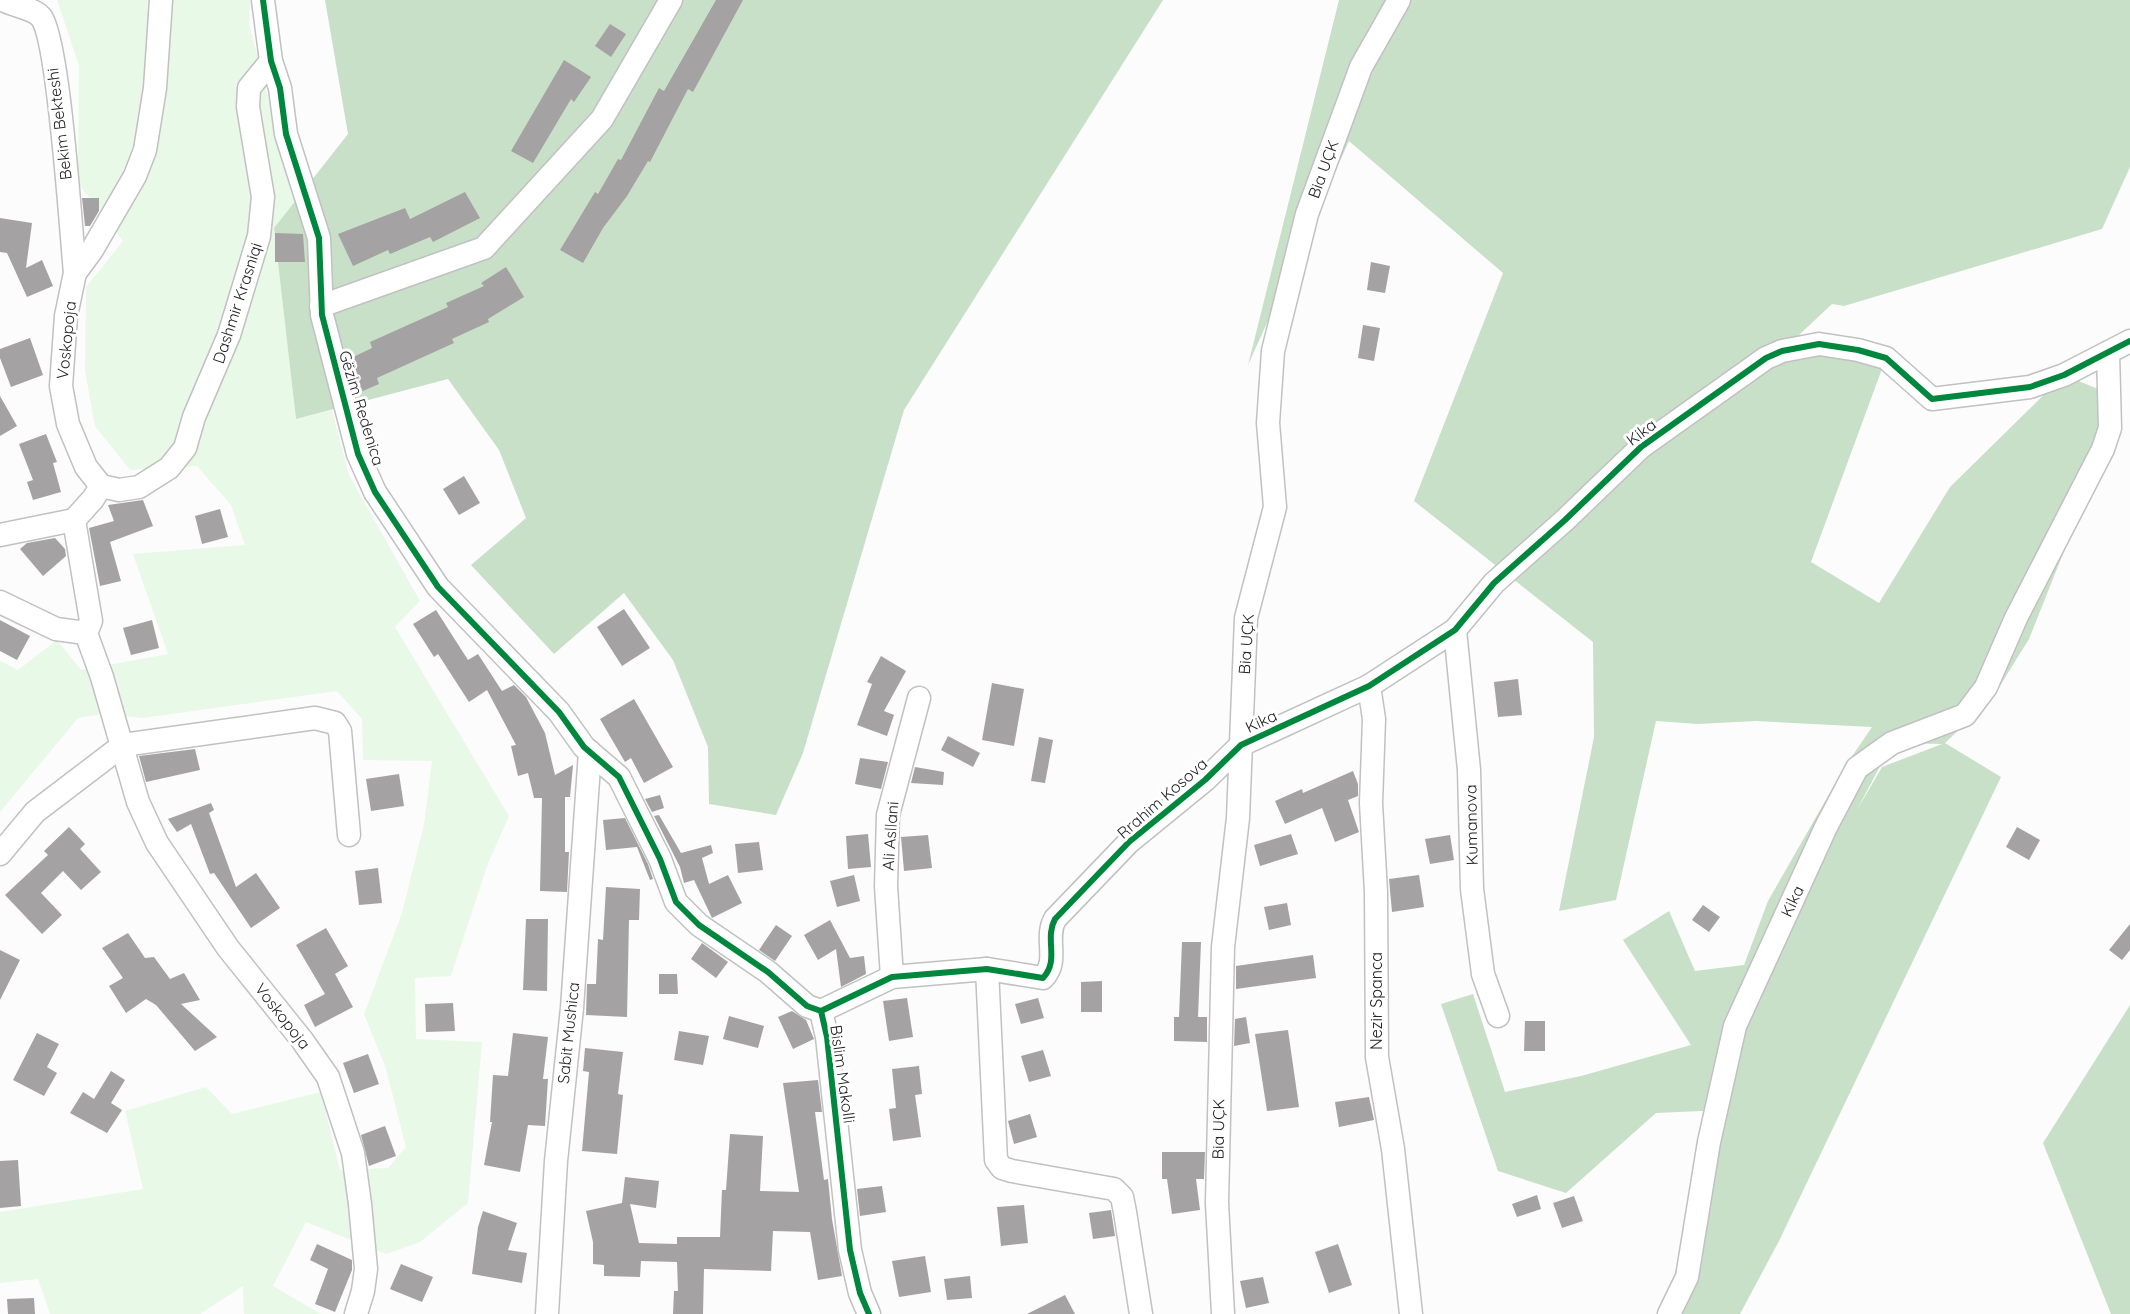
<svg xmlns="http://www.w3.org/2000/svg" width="2130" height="1314" font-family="Quicksand,sans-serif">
<rect width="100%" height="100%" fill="#fcfcfc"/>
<path fill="#e8f9e7" d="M57 0H250L249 24 295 201 274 228 296 419 332 410 349 475 420 601 395 627 509 816 487 866 451 976 415 978 416 1039 482 1042 468 1203 420 1242 386 1254 306 1222 273 1286 321 1314H244L243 1286 200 1314H50L38 1279 0 1283V1212L143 1189 125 1111 206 1087 232 1114 321 1092 340 1170 388 1168 406 1147 385 1066 364 1014 402 913 424 824 432 761 363 760 362 719 337 691 143 718 102 714 78 718 0 812V661L18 670 57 640 81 670 168 654 133 554 245 545 231 505 197 466 130 470 95 426 85 371 86 287 123 241 78 183 79 66Z"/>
<g fill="#c8e0c7" fill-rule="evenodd">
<path d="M325 0H1163L904 410 803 753 776 815 709 804 708 747 673 660 624 593 554 654 471 565 526 518 499 450 448 379 296 419 274 228 348 134Z"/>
<path d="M1339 0H2130V167L2102 229 1844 306 1832 304 1783 350 1886 358 1811 562 1879 603 1950 487 2064 375 2103 391 2102 456 2029 639 1993 697 1945 743 2001 777 1779 1241 1740 1314H1674L1687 1277 1701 1267 1725 1110 1656 1113 1566 1193 1498 1171 1441 1004 1473 994 1505 1092 1581 1076 1691 1045 1623 940 1669 911 1695 971 1744 965 1768 901 1844 768 1872 727 1756 721 1698 724 1656 721 1616 900 1559 911 1594 737 1593 642 1414 501 1503 273 1349 141 1248 365ZM1892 743 1942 744 1882 767 1857 810Z"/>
<path d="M2130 1005V1314H2111L2043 1143Z"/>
</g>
<g fill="#a5a2a3">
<path d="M716 0H743L693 92 688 89 650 162 648 161 627 196 603 228 583 263 560 250 595 192 598 194 618 159 621 160 659 88 664 91Z"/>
<path d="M610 24 626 34 611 57 595 46Z"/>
<path d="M564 60 591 77 574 102 571 99 533 163 511 151Z"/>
<path d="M465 192 480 218 433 242 430 237 390 254 388 250 353 266 338 234 405 208 410 219Z"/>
<path d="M82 198H99V211L90 226H85Z"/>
<path d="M0 218 32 223 26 268 42 260 53 286 27 297 7 253 0 252Z"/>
<path d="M275 233 303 234 305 262H275Z"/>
<path d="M1371 262 1390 266 1385 293 1367 290Z"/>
<path d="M506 267 524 297 488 319 489 322 452 339 454 343 377 378 379 384 356 394 347 360 372 348 370 342 448 307 446 303 484 286 481 283Z"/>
<path d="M1363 325 1380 328 1374 361 1358 358Z"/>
<path d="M30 338 43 375 11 387 0 358V349Z"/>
<path d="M0 396 17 426 0 436Z"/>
<path d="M46 434 57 462 53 463 61 492 33 500 27 482 33 480 19 444Z"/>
<path d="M464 476 480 503 459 515 443 489Z"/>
<path d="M143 500 153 526 110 542 121 581 100 586 89 528 114 521 108 505Z"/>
<path d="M220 509 228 537 202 544 195 516Z"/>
<path d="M55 538 65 549 66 556 43 576 20 549 27 543Z"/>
<path d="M624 609 650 648 622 666 597 627Z"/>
<path d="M436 610 468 660 478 654 502 691 514 685 526 697 545 733 555 775 573 765 570 797H565V852H569L567 892 540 891 542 798H534L528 773 518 776 511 746 516 745 487 690 469 702 438 654 434 657 413 624Z"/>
<path d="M0 620 30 636 17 660 0 651Z"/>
<path d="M152 620 159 648 131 655 123 628Z"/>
<path d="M881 656 906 671 884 711 894 715 887 736 857 725 872 684 867 682Z"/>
<path d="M1518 679 1522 715 1498 717 1494 682Z"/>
<path d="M992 683 1024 689 1014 746 982 740Z"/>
<path d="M634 699 673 767 644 783 631 758 625 762 600 719Z"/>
<path d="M948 736 980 753 973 767 941 750Z"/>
<path d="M1039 737 1053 740 1045 783 1031 781Z"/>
<path d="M195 749 200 770 146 782 139 756Z"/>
<path d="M860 758 888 762 881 789 855 784Z"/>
<path d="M915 767 944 772 943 785 911 783Z"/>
<path d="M1353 771 1358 784V796L1348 800 1359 832 1335 842 1322 808 1285 824 1275 801 1302 789 1303 793Z"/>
<path d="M399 774 404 806 371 811 366 779Z"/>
<path d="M660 795 664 808 652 812 645 799Z"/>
<path d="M211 803 214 810 209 813 236 887 256 873 280 908 251 928 214 873 210 874 191 824 177 832 168 819Z"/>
<path d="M659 815 681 853 711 845 713 853 702 858 709 884 728 875 742 903 712 918 694 880 684 883 680 867 654 816Z"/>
<path d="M625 818 648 864 653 879 650 880 637 847 606 850 603 820Z"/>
<path d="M69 827 85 844 80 849 101 872 81 890 63 871 41 893 62 915 42 934 5 895 48 855 44 851Z"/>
<path d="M2017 827 2040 840 2029 860 2006 847Z"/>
<path d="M868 834 871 867 848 869 846 836Z"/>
<path d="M1291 834 1298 854 1260 866 1254 845Z"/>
<path d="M928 835 932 868 904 871 901 837Z"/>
<path d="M1450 835 1454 860 1430 864 1425 839Z"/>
<path d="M759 842 763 870 738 873 735 844Z"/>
<path d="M378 868 382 903 359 905 355 871Z"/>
<path d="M854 875 860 901 837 907 830 881Z"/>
<path d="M1419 875 1424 907 1392 912 1389 879Z"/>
<path d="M606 887 640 889 639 920H629L627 1017 586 1015 587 984H596L598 939 603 940Z"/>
<path d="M1287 903 1291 925 1269 930 1264 907Z"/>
<path d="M1703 905 1720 917 1709 932 1692 920Z"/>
<path d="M526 919H548L547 991 523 990Z"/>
<path d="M830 920 850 958 864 956 866 974 841 987 836 949 818 960 804 935Z"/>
<path d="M2130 924V950L2122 960 2109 950Z"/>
<path d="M776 925 792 936 775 961 759 950Z"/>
<path d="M326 928 348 966 335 974 353 1007 315 1027 304 1005 325 994 296 945Z"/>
<path d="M128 933 145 958 154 957 170 979 184 973 200 1000 181 1004 217 1037 195 1051 156 1005 146 999 126 1013 109 986 123 978 102 948Z"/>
<path d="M1182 942H1201L1198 1017H1207V1042L1174 1041V1017H1179Z"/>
<path d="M702 943 728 962 716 978 691 959Z"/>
<path d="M0 950 20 960 0 1000Z"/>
<path d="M1313 955 1316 978 1236 989V966Z"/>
<path d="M659 974H677L678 994H659Z"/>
<path d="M1102 981V1012H1081V982Z"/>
<path d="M907 998 913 1037 889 1041 883 1001Z"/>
<path d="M1038 998 1044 1018 1021 1024 1015 1004Z"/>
<path d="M453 1003 455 1031 426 1032 425 1004Z"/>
<path d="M792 1011 806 1020 814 1039 793 1049 778 1017Z"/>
<path d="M729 1016 764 1026 758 1048 723 1039Z"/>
<path d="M1246 1017 1250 1043 1234 1046 1235 1019Z"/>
<path d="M1525 1021H1545V1051H1524Z"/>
<path d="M1288 1030 1299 1107 1267 1111 1255 1034Z"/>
<path d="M679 1031 709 1036 703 1065 674 1060Z"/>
<path d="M37 1033 59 1044 47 1067 57 1073 44 1096 13 1080Z"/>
<path d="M513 1033 548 1037 543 1079H548L545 1126 528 1125 520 1172 484 1165 492 1122H490L493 1075 508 1076Z"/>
<path d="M585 1048 623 1052 618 1094 623 1095 617 1154 582 1151 589 1072 583 1071Z"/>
<path d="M1043 1050 1051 1076 1029 1082 1021 1056Z"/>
<path d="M368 1054 379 1084 354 1093 343 1063Z"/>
<path d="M919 1066 922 1094 915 1095 921 1137 893 1141 889 1109 896 1108 892 1069Z"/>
<path d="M111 1071 125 1080 111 1103 122 1110 107 1133 70 1113 83 1092 94 1099Z"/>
<path d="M818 1080 822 1112H815L824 1180 828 1179 832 1219 842 1276 818 1280 810 1232 773 1231 771 1271 704 1269 703 1314H673L674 1291H678L677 1262 641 1261 640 1277 604 1276V1265L593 1264V1242L586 1211 622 1203 625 1177 659 1181 656 1208 630 1204 639 1243 677 1244V1237H720L722 1190H726L730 1134 763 1136 760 1191 799 1192 783 1083Z"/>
<path d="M1369 1097 1374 1120 1339 1127 1335 1102Z"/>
<path d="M1030 1114 1037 1137 1014 1144 1008 1121Z"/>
<path d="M385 1126 396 1156 369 1166 361 1135Z"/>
<path d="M1162 1152H1205L1204 1179H1196L1200 1210 1172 1214 1167 1179H1162Z"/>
<path d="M18 1160 21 1206 0 1208V1161Z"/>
<path d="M882 1186 886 1212 860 1216 857 1189Z"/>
<path d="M1537 1195 1541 1209 1517 1217 1512 1204Z"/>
<path d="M1574 1196 1583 1221 1562 1228 1553 1203Z"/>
<path d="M1024 1205 1028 1243 1001 1246 997 1207Z"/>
<path d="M1111 1210 1115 1236 1093 1239 1089 1213Z"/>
<path d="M483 1211 517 1223 508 1250 527 1253 522 1283 472 1274 478 1227Z"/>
<path d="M317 1244 352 1260V1270L335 1312 315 1304 328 1269 310 1260Z"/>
<path d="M1338 1244 1352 1285 1329 1293 1315 1252Z"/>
<path d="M925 1256 931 1292 899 1297 892 1261Z"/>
<path d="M401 1264 433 1277 422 1302 390 1289Z"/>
<path d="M970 1276 972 1298 947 1300 944 1279Z"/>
<path d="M1263 1277 1269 1303 1246 1308 1240 1281Z"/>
<path d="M1065 1295 1075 1314H1027Z"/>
<path d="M34 1298 35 1314H8L7 1299Z"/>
</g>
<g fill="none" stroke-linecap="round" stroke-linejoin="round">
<g stroke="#c1c0c2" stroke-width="25">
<g id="minor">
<path d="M3 0C14 6 33 8 41 17 59 40 71 232 75 273"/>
<path d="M263 0 271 61 280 88 286 134 319 238 322 315 358 454 375 492 438 587 559 712 584 747 619 777 660 859 676 902 699 925 768 972 807 1006 821 1011 827 1037 850 1250 860 1293 869 1314"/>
<path d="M321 306 484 248 602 119 671 0"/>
<path d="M101 486 93 499 74 520 91 621 86 633 102 677 138 802 157 843 228 948 302 1040 328 1077 353 1153 360 1204 366 1269 363 1291 356 1314"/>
<path d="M101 486 86 467 68 424 61 386 66 316 75 273 92 250 135 176 145 150 155 88 161 0"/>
<path d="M101 486 119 490 139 487 169 468 185 448 194 417 229 335 259 236 263 197 248 107 249 88 271 61"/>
<path d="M0 535 74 520"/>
<path d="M0 602 56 629 86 633"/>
<path d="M1455 630 1469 770 1472 889 1483 974 1498 1016"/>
<path d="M1369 686 1374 719 1371 803 1376 892 1377 1057 1393 1149 1411 1314"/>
<path d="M0 854 35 812 123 745 315 718 335 723 340 731 349 835"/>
<path d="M987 969 996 1160 1002 1168 1012 1171 1114 1189 1122 1197 1125 1212 1141 1314"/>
<path d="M892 977 886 886 888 815 919 698"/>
<path d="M821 1011 892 977 987 969 1043 978C1060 960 1044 939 1055 919L1129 842 1205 780 1241 745 1369 686 1455 630 1494 583 1565 520 1641 447 1766 358 1782 351 1819 344 1858 350 1886 358 1932 399 2030 387 2064 375 2130 341"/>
<path d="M547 1314 556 1161 572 1008 590 752"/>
<path d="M1223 1314 1217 1203 1223 947 1238 818 1246 618 1275 507 1268 423 1273 351 1307 214 1361 67 1399 0"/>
<path d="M1669 1314 1687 1277 1709 1142 1735 1026 1826 827 1857 768 1892 743 1965 715 1986 687 2016 618 2103 449 2110 428 2108 353"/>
</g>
</g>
<use href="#minor" stroke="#fff" stroke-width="22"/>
<g stroke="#fff" stroke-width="10">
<g id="cycleway">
<path d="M263 0 271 61 280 88 286 134 319 238 322 315 358 454 375 492 438 587 559 712 584 747 619 777 660 859 676 902 699 925 768 972 807 1006 821 1011 827 1037 850 1250 860 1293 869 1314"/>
<path d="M821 1011 892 977 987 969 1043 978C1060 960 1044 939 1055 919L1129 842 1205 780 1241 745 1369 686 1455 630 1494 583 1565 520 1641 447 1766 358 1782 351 1819 344 1858 350 1886 358 1932 399 2030 387 2064 375 2130 341"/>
</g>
</g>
<use href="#cycleway" stroke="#00873e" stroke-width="6"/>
</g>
<g text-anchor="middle" stroke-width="6" stroke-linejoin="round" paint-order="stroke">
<g font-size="16" fill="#262227" stroke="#fff">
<text transform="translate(59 124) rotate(-97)" y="6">Bekim Bekteshi</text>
<text transform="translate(1323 169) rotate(-70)" y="6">Bia UÇK</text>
<text transform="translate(237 303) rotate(-72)" y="6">Dashmir Krasniqi</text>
<text transform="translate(66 340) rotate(-84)" y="6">Voskopoja</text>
<text transform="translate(362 408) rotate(73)" y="6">Gëzim Redenica</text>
<text transform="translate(1641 432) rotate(-37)" y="6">Kika</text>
<text transform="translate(1246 644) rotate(-86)" y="6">Bia UÇK</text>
<text transform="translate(1261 721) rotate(-25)" y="6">Kika</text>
<text transform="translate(1162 798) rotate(-41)" y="6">Rrahim Kosova</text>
<text transform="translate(1471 825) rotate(-91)" y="6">Kumanova</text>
<text transform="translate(890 836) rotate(-86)" y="6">Ali Asllani</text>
<text transform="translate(1792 901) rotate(-65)" y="6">Kika</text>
<text transform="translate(1376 1001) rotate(-90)" y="6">Nezir Spanca</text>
<text transform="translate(283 1016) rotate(52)" y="6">Voskopoja</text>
<text transform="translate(568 1033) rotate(-84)" y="6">Sabit Mushica</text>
<text transform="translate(843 1074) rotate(82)" y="6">Bislim Makolli</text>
<text transform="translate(1218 1129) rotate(-89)" y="6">Bia UÇK</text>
</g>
</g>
</svg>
